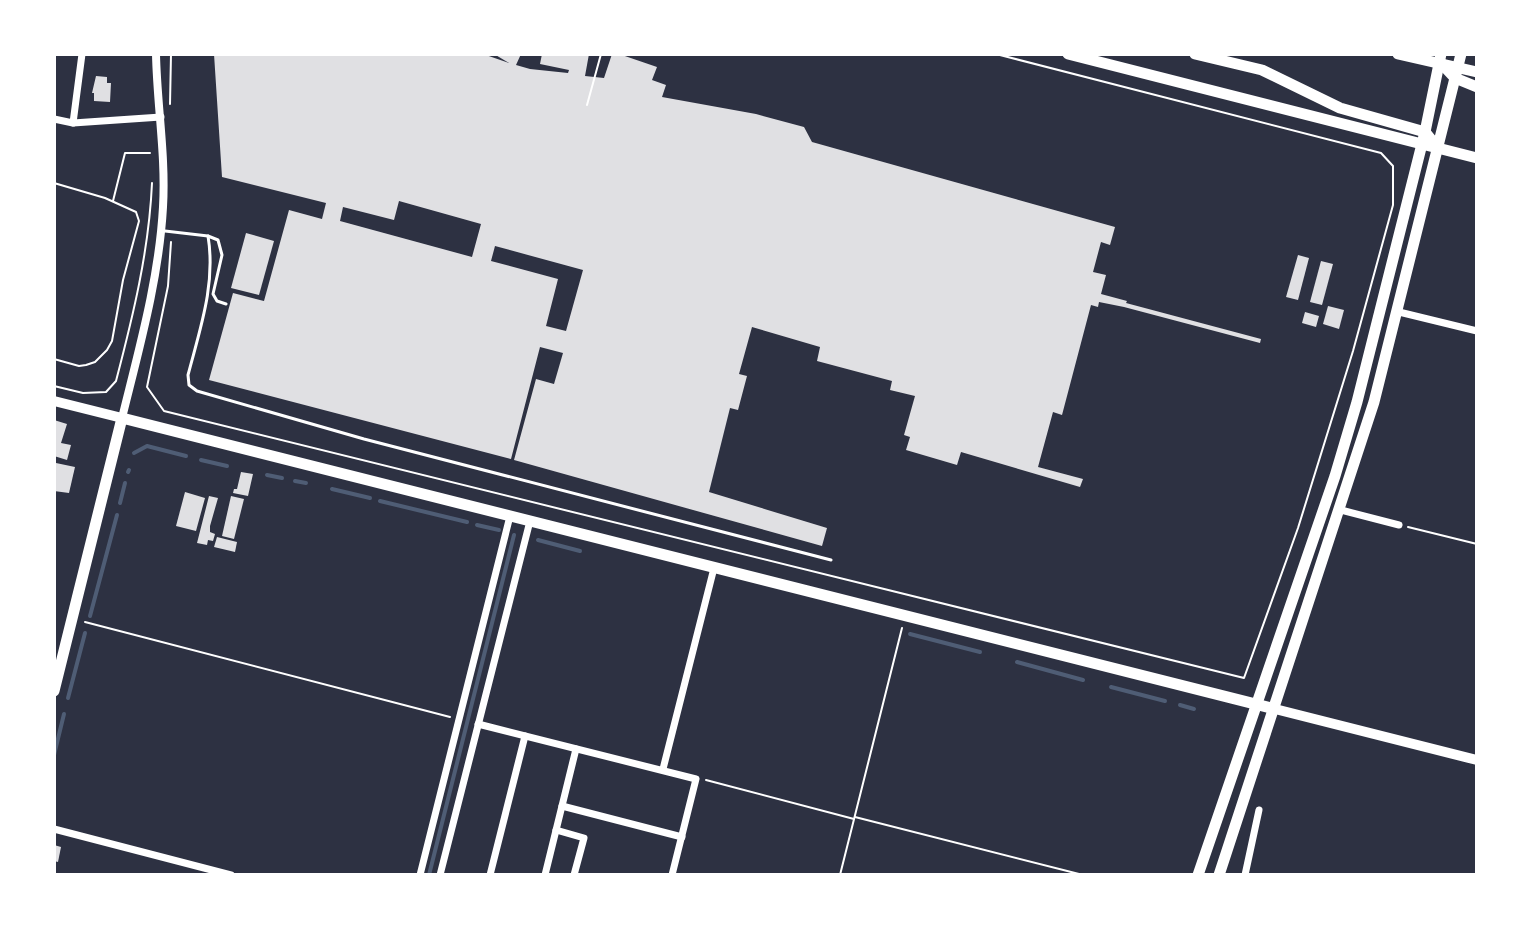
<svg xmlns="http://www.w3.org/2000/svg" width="1531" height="929" font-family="Figtree,sans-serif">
<rect width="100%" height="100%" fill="#2d3142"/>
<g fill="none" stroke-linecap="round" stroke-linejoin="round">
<g stroke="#4f5d75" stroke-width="4">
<path d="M134 453 147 446 186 456"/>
<path d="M201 460 227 466"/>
<path d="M128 472 129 470"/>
<path d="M267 475 282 478"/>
<path d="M295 481 306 483"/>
<path d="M332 489 370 498"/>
<path d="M380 501 467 522"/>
<path d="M120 503 125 483"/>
<path d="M477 525 499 530"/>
<path d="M538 540 580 551"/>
<path d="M90 616 117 515"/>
<path d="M910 634 980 652"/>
<path d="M1017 662 1083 680"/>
<path d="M1111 687 1165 701"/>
<path d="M68 698 85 633"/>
<path d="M1180 705 1194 709"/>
<path d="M54 755 64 714"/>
<path d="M429 875 514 535"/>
</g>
</g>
<g fill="#e0e0e3" fill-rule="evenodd">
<path d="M214 54H483L509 63 494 54H521L516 65 530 69 568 73 569 70 540 64 542 54H589L585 76 604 78 612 54H619L657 67 652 80 666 85 662 97 756 114 804 127 812 142 1115 227 1110 245 1101 242 1093 272 1106 275 1101 294 1127 301 1126 303 1261 339 1260 343 1124 307 1099 302 1098 307 1091 305 1062 415 1053 412 1038 467 1083 479 1080 487 961 452 957 465 906 450 910 437 904 435 915 396 890 390 892 381 817 361 820 347 752 327 739 374 747 376 738 410 730 408 709 492 827 528 822 546 514 460 536 379 554 384 563 353 540 347 511 459 209 380 233 293 264 301 289 210 322 219 326 203 222 177ZM399 201 481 224 472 257 340 221 343 207 394 220ZM495 246 583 270 566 331 546 326 558 279 491 261Z"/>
<path d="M96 76 107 77V83H111L110 102 94 101V93H92Z"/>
<path d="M246 233 274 241 259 295 231 288Z"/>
<path d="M1298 255 1309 258 1298 300 1286 297Z"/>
<path d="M1321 261 1333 264 1322 305 1310 302Z"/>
<path d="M1328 306 1344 310 1339 329 1323 324Z"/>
<path d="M1305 312 1319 316 1316 327 1302 323Z"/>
<path d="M54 420 67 424 61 443 71 445 67 460 54 456Z"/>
<path d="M56 463 75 467 69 493 54 491Z"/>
<path d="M241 472 253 474 248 496 233 493 234 489H237Z"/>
<path d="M185 492 205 498 196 531 176 526Z"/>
<path d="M209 496 218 498 210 526V532L215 534 213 541 208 540 207 545 197 543Z"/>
<path d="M231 496 244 499 234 539 222 536Z"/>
<path d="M217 537 237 542 235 552 214 547Z"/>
<path d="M54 845 61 847 58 862 54 861Z"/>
</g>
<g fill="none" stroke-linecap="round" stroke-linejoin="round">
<g stroke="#fff" stroke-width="2">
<path d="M170 104 171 54"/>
<path d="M587 105 601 54"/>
<path d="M54 183 105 198 136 212 139 221 123 280 112 341 107 350 95 362 86 365 79 366 54 359"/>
<path d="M113 201 125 153H150"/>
<path d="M171 242 168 286 147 387 164 411 1244 678 1298 528 1353 351 1393 205V166L1381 153 996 54"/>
<path d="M54 386 83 393 106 392 116 381C133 316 149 251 152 183"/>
<path d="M1408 527 1477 544"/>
<path d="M85 622 450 717"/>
<path d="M706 780 854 819"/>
<path d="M855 817 1083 875"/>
<path d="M840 875 902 628"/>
</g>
<g stroke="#fff" stroke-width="3">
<path d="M165 231 208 236 218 240 222 255 213 294 217 301 226 304"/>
<path d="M208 236C216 284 200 329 188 375L189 385 197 391 364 439 831 560"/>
</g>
<g stroke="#fff" stroke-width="7">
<path d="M54 119 73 123 161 117"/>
<path d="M73 123 82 54"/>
<path d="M1399 312 1477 331"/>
<path d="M1341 510 1399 525"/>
<path d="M478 724 696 779 672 875"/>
<path d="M663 769 714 568"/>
<path d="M562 806 682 837"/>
<path d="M54 829 231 875"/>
<path d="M556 830 584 838 574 875"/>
<path d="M420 875 510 516"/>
<path d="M440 875 530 521"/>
<path d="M490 875 525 736"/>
<path d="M545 875 576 749"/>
<path d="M1245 875 1259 810"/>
</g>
<path stroke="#fff" stroke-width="8" d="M122 418C139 349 159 279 163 207 166 156 157 105 156 54"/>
<g stroke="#fff" stroke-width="10">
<path d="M54 401 122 418"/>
<path d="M1275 709 1477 760"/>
</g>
<g stroke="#fff" stroke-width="11">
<path d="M54 691 122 418 1275 709"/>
<path d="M1198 875 1335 476 1357 402 1425 132 1441 54"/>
<path d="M1219 875 1374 402 1461 54"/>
</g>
<g stroke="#fff" stroke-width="11">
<path d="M1068 54 1477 158"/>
<path d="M1195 54 1262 70 1340 108 1425 132 1438 148"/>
<path d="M1398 54 1477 72"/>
<path d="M1440 62 1455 78 1477 87"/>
</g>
</g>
<rect width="1531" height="929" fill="none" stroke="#ffffff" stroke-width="112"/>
</svg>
